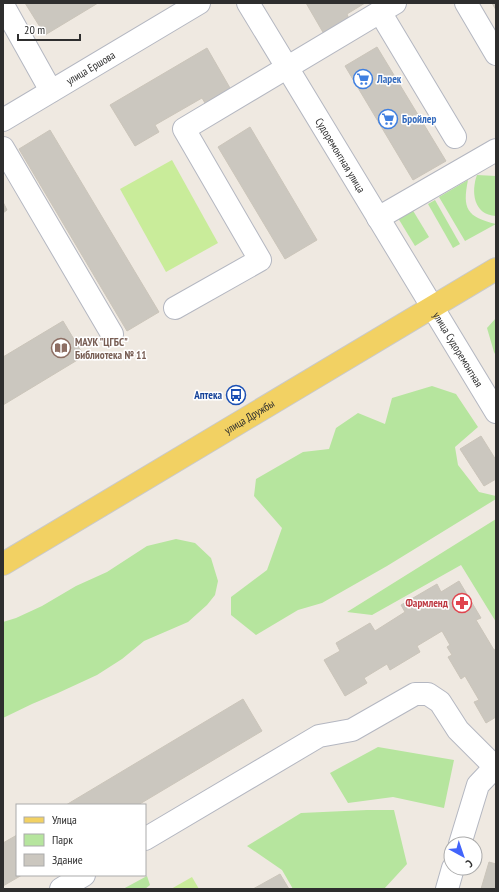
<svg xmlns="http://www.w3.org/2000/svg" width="499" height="892" font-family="'PT Sans Narrow',sans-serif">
<rect width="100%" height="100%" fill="#efe9e1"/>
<g fill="#b6e59e">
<path d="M477 175 496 176V216C473 215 471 191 477 175Z"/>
<path d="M468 180C462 209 467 217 496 224L465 241 439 197Z"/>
<path d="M435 200 460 244 453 248 428 204Z"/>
<path d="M412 209 429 237 415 246 398 218Z"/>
<path d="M496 318V356L494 352 487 328Z"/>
<path d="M432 386 456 394 478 427 455 447 458 465 479 492 496 496V499L387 566 322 603 298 610 256 635 231 615V597L267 570 282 528 254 496 256 479 303 452 329 449 336 428 358 413 385 424 392 398Z"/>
<path d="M496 519V622L461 565 372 615 347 612Z"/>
<path d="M176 539 195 543 211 558 218 581 215 595 207 605 188 622 144 641 122 659 97 675 58 693 32 704 3 718V622L16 618 42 606 76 586 107 572 147 546Z"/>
<path d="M378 747 454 760 444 808 393 797 348 803 330 773Z"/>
<path d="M367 810H394L407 864 384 889H293L282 870 247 846 301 813Z"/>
<path d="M147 876 150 885 145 889H123Z"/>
</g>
<g fill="#c9ec9a">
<path d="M172 160 218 243 166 272 120 189Z"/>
<path d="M192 877 199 889H171Z"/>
</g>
<g fill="#cbc7bf" stroke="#cbc5ba">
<path d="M25 3H98L45 35Z"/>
<path d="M306 3H365L347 14 349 19 324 34Z"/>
<path d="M492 3H496V10Z"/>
<path d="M377 47 446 161 413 180 345 66Z"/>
<path d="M207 48 230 88 205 103 202 98 155 125 159 132 135 146 110 105Z"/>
<path d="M250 127 317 240 285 259 218 147Z"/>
<path d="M50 130 159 312 127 331 19 149Z"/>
<path d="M3 202 7 210 3 213Z"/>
<path d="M63 321 84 356 3 405V357Z"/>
<path d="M481 436 496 460V479L484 486 460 449Z"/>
<path d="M459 581 481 618 476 620 494 650 496 649V717L486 723 474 702 479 700 465 676 461 679 448 657 452 655 447 647 450 645 442 631 417 646 420 652 390 670 387 664 364 678 367 683 345 696 324 660 340 651 336 643 370 623 375 631 405 612 401 605 437 584 441 592Z"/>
<path d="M243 699 262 731 138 805H66Z"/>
<path d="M17 835V875H22L3 886V843Z"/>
<path d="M489 862 496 864V889H481Z"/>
<path d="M280 874 289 889H253Z"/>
</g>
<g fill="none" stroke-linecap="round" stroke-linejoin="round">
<g stroke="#b4b7c1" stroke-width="24">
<g id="minor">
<path id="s1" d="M248 3 496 412"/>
<path d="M466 3 496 54"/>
<path d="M3 5 51 91"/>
<path d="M380 12 455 137"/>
<path id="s2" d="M3 120 199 3"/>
<path d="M3 148 112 334"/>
<path d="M378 218 496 150"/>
<path d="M175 308 260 260 184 129 395 3"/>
<path d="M145 839 319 736 352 730 415 694H428L440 702 458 730 495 767H496"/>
<path d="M460 844 478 785 495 767"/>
<path d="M61 889 84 875"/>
<path d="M447 889 453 868"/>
</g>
</g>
<g stroke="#c9c9c9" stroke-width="24">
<g id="major">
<path id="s3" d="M3 564 496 269"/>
</g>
</g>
<use href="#minor" stroke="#fff" stroke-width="22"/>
<use href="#major" stroke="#f2d163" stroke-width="22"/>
</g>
<defs>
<g id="supermarket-ring" transform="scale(1)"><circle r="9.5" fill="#fff" stroke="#3f7fe0" stroke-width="1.5"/><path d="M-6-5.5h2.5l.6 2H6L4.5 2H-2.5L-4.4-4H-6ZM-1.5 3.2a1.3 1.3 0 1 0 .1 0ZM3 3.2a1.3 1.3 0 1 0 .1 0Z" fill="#3f7fe0"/></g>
<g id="library-ring" transform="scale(1)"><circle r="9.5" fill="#fff" stroke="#8d6e63" stroke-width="1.5"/><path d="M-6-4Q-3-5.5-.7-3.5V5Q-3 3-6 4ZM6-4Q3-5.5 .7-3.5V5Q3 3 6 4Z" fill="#8d6e63"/></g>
<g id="bus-ring" transform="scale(1)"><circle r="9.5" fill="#fff" stroke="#1a4fb4" stroke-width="1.5"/><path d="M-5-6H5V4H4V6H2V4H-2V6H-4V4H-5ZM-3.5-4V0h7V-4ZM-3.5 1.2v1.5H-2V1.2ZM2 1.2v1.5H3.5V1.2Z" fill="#1a4fb4"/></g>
<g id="pharmacy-ring" transform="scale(1)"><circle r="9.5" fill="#fff" stroke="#e0444e" stroke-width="1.5"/><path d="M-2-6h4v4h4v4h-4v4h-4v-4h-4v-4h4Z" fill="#e0444e"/></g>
</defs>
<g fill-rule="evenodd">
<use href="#supermarket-ring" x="363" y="79"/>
<use href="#supermarket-ring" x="388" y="119"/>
<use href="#library-ring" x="61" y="348"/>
<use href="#bus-ring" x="236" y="395"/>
<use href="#pharmacy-ring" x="462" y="603"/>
</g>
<g text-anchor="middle" stroke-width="3" stroke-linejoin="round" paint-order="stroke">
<g font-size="11" fill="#2e2e2e" stroke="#fff">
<text dy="4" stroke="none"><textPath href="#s2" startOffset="102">улица Ершова</textPath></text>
<text dy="4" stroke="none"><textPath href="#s1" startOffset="178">Судоремонтная улица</textPath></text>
<text dy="4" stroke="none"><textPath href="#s1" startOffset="405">улица Судоремонтная</textPath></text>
<text dy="4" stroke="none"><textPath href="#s3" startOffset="287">улица Дружбы</textPath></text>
</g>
<g font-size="11" font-weight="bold" fill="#366cbe" stroke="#fff" text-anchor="start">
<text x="377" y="83">Ларек</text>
<text x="402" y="123">Бройлер</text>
</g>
<g font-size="11" font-weight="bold" fill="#785e54" stroke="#fff" text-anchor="start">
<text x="75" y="346">МАУК "ЦГБС"<tspan x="75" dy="13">Библиотека № 11</tspan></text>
</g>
<g font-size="11" font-weight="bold" fill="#164399" stroke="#fff" text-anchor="end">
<text x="222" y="399">Аптека</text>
</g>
<g font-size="11" font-weight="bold" fill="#be3a42" stroke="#fff" text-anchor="end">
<text x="448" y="607">Фармленд</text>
</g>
</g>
<rect width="499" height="892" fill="none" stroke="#2e2e2e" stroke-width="8"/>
<rect x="16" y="804" width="130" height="72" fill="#ffffff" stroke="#ababab"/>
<rect x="24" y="817" width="20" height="6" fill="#f2d163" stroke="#ababab"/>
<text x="52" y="824" font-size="12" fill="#2e2e2e">Улица</text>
<rect x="24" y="834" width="20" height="12" fill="#b6e59e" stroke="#ababab"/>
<text x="52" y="844" font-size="12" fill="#2e2e2e">Парк</text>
<rect x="24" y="854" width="20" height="12" fill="#cbc7bf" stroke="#ababab"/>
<text x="52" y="864" font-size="12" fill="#2e2e2e">Здание</text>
<g transform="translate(463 856) rotate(140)"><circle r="19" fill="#ffffff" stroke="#ababab"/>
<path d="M0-3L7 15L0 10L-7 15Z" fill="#4264fb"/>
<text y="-6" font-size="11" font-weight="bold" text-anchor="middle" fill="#2e2e2e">С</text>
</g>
<path d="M18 34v6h62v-6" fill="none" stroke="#2e2e2e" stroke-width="2"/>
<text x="24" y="34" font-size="12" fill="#2e2e2e" stroke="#ffffff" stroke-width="3" paint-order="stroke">20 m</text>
</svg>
